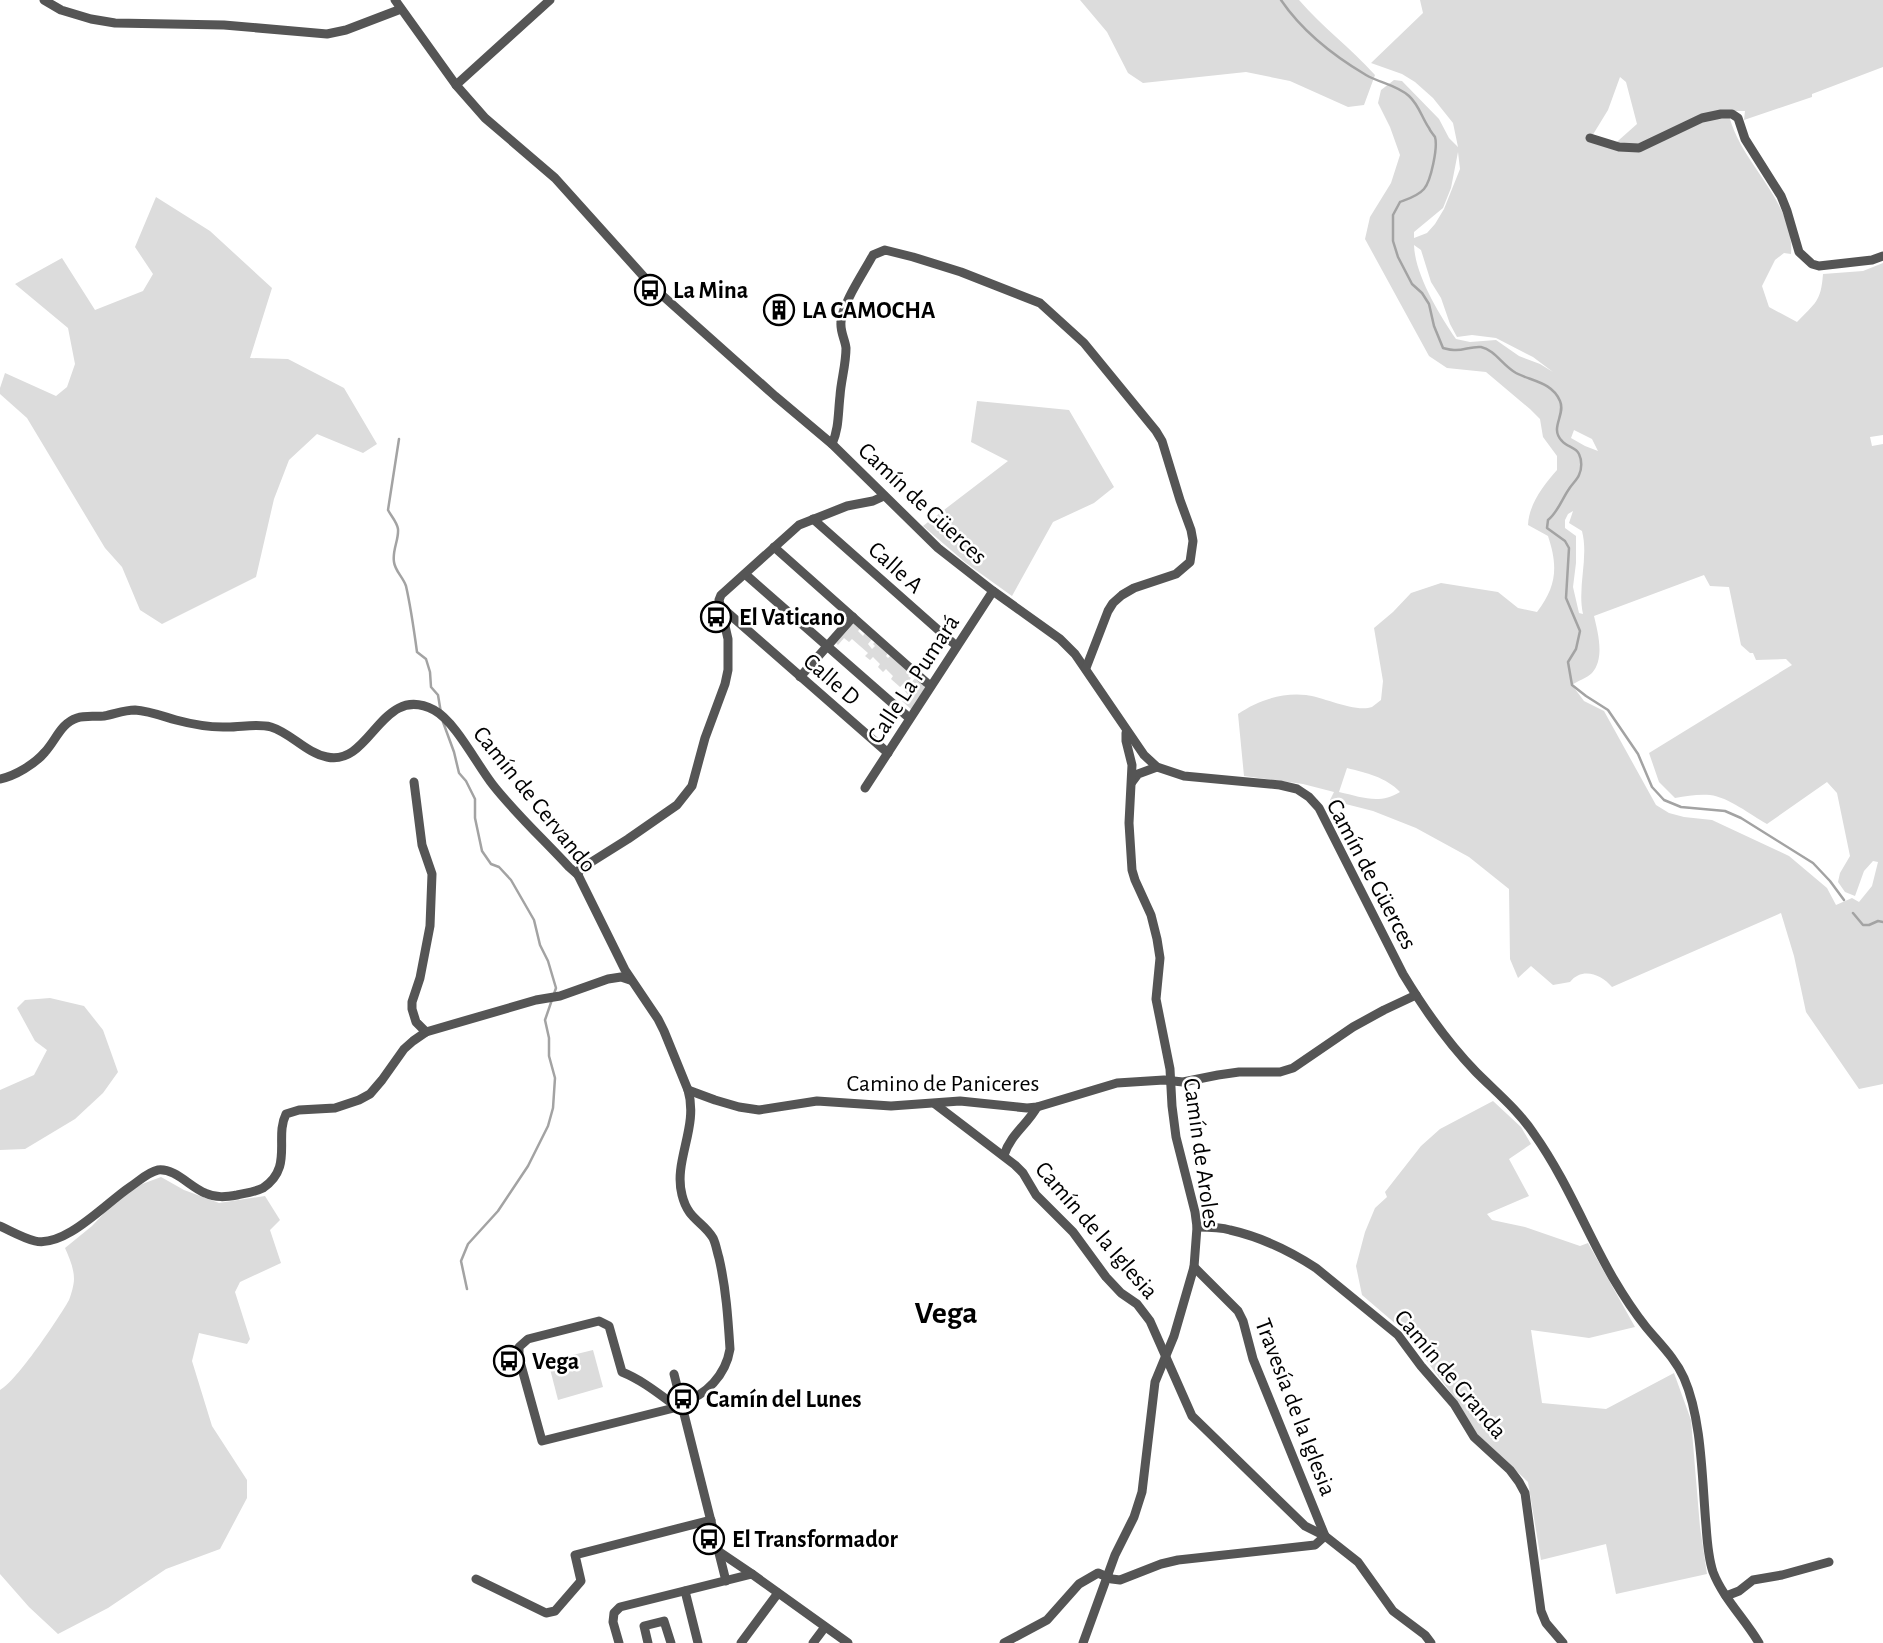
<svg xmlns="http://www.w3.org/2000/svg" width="1883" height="1643" font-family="'Alegreya Sans',sans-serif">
<rect width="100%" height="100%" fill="#fff"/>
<g fill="#dcdcdc" fill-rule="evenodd">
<path d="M1080 0H1299C1322 27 1351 48 1375 75L1364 105 1348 107 1290 81 1246 72 1143 83 1128 73 1107 32Z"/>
<path d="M1420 0H1883V67L1812 94V97L1744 120 1745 111H1728C1730 120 1733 129 1737 137 1754 173 1795 211 1791 254L1784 253 1775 260 1762 286 1769 307 1797 322C1815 303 1821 302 1823 274L1863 271 1883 263V435L1870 437 1872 446 1883 444V1084L1859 1089 1806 1012 1794 956 1781 913 1612 987C1601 974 1582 967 1570 982L1553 985 1531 966 1518 978 1510 959 1509 889 1469 857 1416 828 1373 811 1330 800 1334 792 1303 784 1244 776 1238 714C1257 701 1282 692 1306 695 1323 697 1356 713 1372 707 1375 705 1378 702 1381 700L1383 681 1374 628 1393 612 1411 593 1441 583 1498 592 1518 608 1537 612C1557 586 1558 566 1548 536L1528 525C1529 504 1543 486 1557 470V456L1543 437 1540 419 1530 409 1486 372 1447 368 1429 356 1365 239 1370 217 1391 183 1400 155 1390 127 1378 103 1381 90 1394 80 1402 81 1439 119 1449 138 1458 147 1453 123 1433 98 1415 82 1402 74 1371 63 1423 13ZM1620 77 1626 82 1637 124 1610 148 1589 141 1608 110ZM1458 152 1460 169 1444 209 1435 224 1427 233 1414 238V232L1443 208 1451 188ZM1414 245 1421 250 1431 282 1441 298 1450 324 1457 337 1472 335 1496 338 1533 357 1553 372 1540 364 1519 356 1496 340 1470 342 1456 339C1439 314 1415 275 1414 245ZM1574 430 1592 439 1598 451 1585 446 1571 438ZM1573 511 1569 523 1582 531C1589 558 1577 587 1583 614L1579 613 1573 587 1576 563V536L1565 528V520L1568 514ZM1704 575 1710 586 1729 587 1741 645 1750 653H1753L1756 660 1786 659 1792 665 1649 753 1659 782 1675 798C1687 796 1698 794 1710 795 1728 797 1751 815 1767 824L1827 782 1837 793 1850 856 1840 873 1838 882 1845 892 1855 896 1864 871 1873 861 1878 862 1872 886 1859 902 1852 898 1836 905 1827 888 1789 856 1712 820 1684 817 1669 813 1656 805 1604 711 1584 701 1572 685C1577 681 1587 678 1592 673 1605 658 1598 633 1594 616ZM1347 768C1366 773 1386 777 1400 792 1379 805 1362 797 1339 792Z"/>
<path d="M156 197 210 231 272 288 250 358 288 359 344 388 377 444 363 453 317 434 289 460 274 499 256 577 162 624 140 610 122 567 105 548 27 418 0 394V388L5 373 56 396 67 387 75 364 68 328 15 284 62 258 95 310 143 291 153 274 135 247Z"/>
<path d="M977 401 1069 410 1114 487 1094 503 1053 522 1012 596 966 563 923 526 1008 461 971 442Z"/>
<path d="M854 623 860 629 858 631 863 636 865 633 872 639 868 644 872 649 875 646 873 644 875 642 888 653 886 656 888 658 891 655 911 673 908 676 911 678 908 682 910 684 916 677 928 689 913 711 902 701 908 695 904 690 906 687 903 684 900 687 891 679 893 676 886 669 883 672 878 667 880 664 873 657 870 660 865 656 868 653 852 639 849 642 844 638 838 645 836 643Z"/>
<path d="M50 998 84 1006 103 1030 118 1072 103 1093 75 1119 25 1149 0 1150V1090L34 1075 47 1050 35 1041 17 1008 25 1000Z"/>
<path d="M1493 1101 1521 1127 1531 1144 1509 1159 1529 1196 1487 1214 1492 1220 1525 1227 1580 1246 1588 1243 1635 1327 1589 1338 1531 1330 1542 1403 1606 1409 1674 1373 1691 1420 1700 1527 1707 1574 1616 1594 1606 1544 1541 1560 1528 1482 1477 1434 1457 1401 1404 1331 1362 1295 1356 1266 1365 1232 1375 1208 1387 1197 1385 1192 1421 1146 1440 1129Z"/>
<path d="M161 1177 184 1190 219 1203 265 1196 280 1220 270 1230 281 1263 240 1282 235 1292 250 1339 247 1344 199 1333 192 1361 212 1426 247 1480V1498L220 1549 166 1569 108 1608 58 1634 29 1607 0 1574V1390C16 1382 59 1318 69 1300 71 1295 74 1285 74 1279 74 1268 69 1257 65 1248L92 1226 126 1190Z"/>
<path d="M593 1350 603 1387 558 1400 548 1361Z"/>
</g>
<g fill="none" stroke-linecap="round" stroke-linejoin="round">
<g stroke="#a3a3a3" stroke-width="2.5">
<path d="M1281 0C1302 31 1334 56 1366 75 1380 83 1397 85 1409 96 1419 105 1422 118 1429 128 1430 131 1433 134 1435 137 1438 147 1431 181 1424 189 1418 196 1408 199 1400 202L1393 215V241L1398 257 1412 284 1422 293 1429 304 1434 326 1443 348C1447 349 1450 350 1454 350 1463 351 1471 346 1481 347 1495 350 1503 366 1516 373 1531 381 1552 382 1560 401 1566 415 1549 428 1562 441 1567 447 1576 447 1579 454 1582 460 1582 469 1579 475 1577 480 1572 484 1569 489 1562 499 1558 512 1548 520L1547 528 1565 541 1569 548 1566 598 1580 631 1576 649 1568 662 1572 685 1586 696 1608 710 1638 754 1652 787 1664 800 1681 807 1725 811 1741 818 1813 863 1830 881 1844 900"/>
<path d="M399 439 388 510C391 516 397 522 398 529 399 540 392 550 394 562 395 571 403 577 406 586 411 608 414 630 417 652L426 659 430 672 431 687 438 695 441 713"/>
<path d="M443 722 454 752 459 773 466 781 475 799V818L482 851 491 864 499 867 511 880 534 920 540 945 548 961 556 988 545 1020 549 1038V1056L555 1078 553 1108 548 1126 528 1166 498 1211 468 1244 461 1261 467 1289"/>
<path d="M1853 913 1863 925H1869L1878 921 1883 922"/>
</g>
<g stroke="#555" stroke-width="9">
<path d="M44 0 61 10 91 19 115 23 224 25 327 34 346 30 401 9"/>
<path d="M395 0 456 85 485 118 555 178 654 288 775 396 832 444 938 548 993 591 1060 639 1075 654 1144 755 1157 767 1184 776 1280 785 1297 789 1309 797 1319 808 1403 974C1424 1009 1448 1043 1476 1072 1496 1092 1518 1110 1534 1134 1566 1179 1586 1231 1613 1278 1623 1295 1634 1312 1646 1327 1660 1344 1675 1358 1684 1378 1702 1419 1702 1480 1706 1525 1707 1540 1708 1557 1713 1572 1723 1598 1745 1619 1759 1643"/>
<path d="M456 85 550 0"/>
<path d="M1590 138 1619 147 1639 148 1702 118 1721 114H1732L1738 118 1745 139 1781 196 1787 211 1799 252 1812 264 1819 266 1872 260 1883 256"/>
<path d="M832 444C839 429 838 413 840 396 841 380 846 365 846 348 845 339 840 332 841 322 842 304 864 272 873 255L885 250 913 257 961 272 1040 303 1084 343 1156 431 1162 441 1180 500 1191 530 1193 541 1190 562 1176 574 1134 588 1122 595 1113 603 1108 611 1086 668"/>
<path d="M813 519 953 643"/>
<path d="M774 547 927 683"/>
<path d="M745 574 907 716"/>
<path d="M720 606 888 753"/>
<path d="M800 677 853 617"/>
<path d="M0 779C15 776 35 764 45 752 56 740 61 723 77 718 86 715 95 717 104 716 115 714 124 710 135 710 149 711 162 716 176 720 191 724 208 727 223 727 239 728 255 723 271 727 291 733 306 753 327 757 371 767 381 682 434 710 456 722 477 765 493 785 515 813 545 841 569 867L578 875 625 970 658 1019 664 1031 688 1090C699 1127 673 1161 682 1195 688 1220 703 1221 713 1238 716 1244 717 1252 719 1258 726 1288 728 1318 730 1349 726 1374 706 1397 681 1402"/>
<path d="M414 782 422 845 432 874 430 926 420 978 412 1002V1009L416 1022 426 1032"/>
<path d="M1132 782 1138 774 1157 767"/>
<path d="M865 788 993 591"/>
<path d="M578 875 580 869 585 866 628 839 677 805 692 786 705 738 725 684 728 670V639L719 600 721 595 799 525 847 506 873 501 884 496"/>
<path d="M688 1090 715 1100 739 1107 759 1110 817 1101 891 1106 960 1101 1027 1108 1037 1107 1117 1083 1164 1080 1183 1082 1218 1075 1239 1072H1280L1293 1068 1353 1027 1384 1010 1416 995"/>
<path d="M935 1104 1015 1165 1023 1173 1036 1195 1073 1232 1106 1277 1121 1293 1137 1304 1150 1321 1192 1416 1305 1526 1325 1536 1358 1562 1393 1611 1425 1635 1431 1643"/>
<path d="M1004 1155C1011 1134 1027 1125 1037 1107"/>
<path d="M0 1226C11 1231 23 1238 35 1241 65 1248 106 1203 130 1187 139 1181 148 1172 158 1170 175 1168 190 1187 205 1193 216 1198 226 1197 237 1195 246 1193 255 1192 263 1188 294 1167 274 1138 286 1114L299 1110 335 1108 359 1100 370 1094 382 1080 404 1049 413 1041 426 1032 536 1000 560 996 608 979 621 977 630 980"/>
<path d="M1197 1227C1208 1227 1220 1227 1230 1230 1261 1237 1290 1251 1316 1268L1398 1335 1421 1366 1454 1404 1474 1437 1510 1470 1519 1482 1525 1493 1541 1611 1546 1623 1563 1643"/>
<path d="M1194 1267 1238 1311 1243 1321 1253 1359 1325 1536"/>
<path d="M674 1374 726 1581"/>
<path d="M677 1407C659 1394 642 1380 622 1372L609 1326 599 1321 528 1339 519 1347V1358L542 1441 682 1406"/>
<path d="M718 1551 752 1574"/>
<path d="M476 1579 546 1613 555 1611 581 1581 575 1555 711 1520"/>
<path d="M685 1591 698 1643"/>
<path d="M1726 1596 1739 1591 1753 1580 1782 1575 1829 1562"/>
<path d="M619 1643 613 1622 614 1613 620 1607 752 1574 848 1643"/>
<path d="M648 1643 644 1626 664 1621 671 1643"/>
<path d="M741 1643 778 1593"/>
<path d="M813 1643 825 1627"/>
<path d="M1004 1643 1047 1620 1079 1584 1098 1573 1112 1579 1120 1580 1161 1564 1178 1560 1315 1545 1325 1536"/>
<path d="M1083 1643 1115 1555 1134 1517 1142 1492 1155 1382 1174 1336 1194 1267 1197 1227 1195 1212 1176 1137 1172 1106 1170 1069 1156 999 1160 958 1157 939 1151 915 1135 880 1132 870 1129 823 1132 765 1126 741V733"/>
</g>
</g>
<defs>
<g id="bus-ring" transform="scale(1.575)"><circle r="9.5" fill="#fff" stroke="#000" stroke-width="1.5"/><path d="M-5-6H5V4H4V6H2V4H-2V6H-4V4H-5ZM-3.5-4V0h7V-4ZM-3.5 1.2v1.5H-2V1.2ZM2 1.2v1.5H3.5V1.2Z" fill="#000"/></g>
<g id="building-ring" transform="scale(1.575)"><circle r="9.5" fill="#fff" stroke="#000" stroke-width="1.5"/><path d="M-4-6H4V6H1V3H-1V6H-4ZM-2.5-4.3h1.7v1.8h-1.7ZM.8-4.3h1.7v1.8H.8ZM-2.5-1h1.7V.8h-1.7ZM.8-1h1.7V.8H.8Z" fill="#000"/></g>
</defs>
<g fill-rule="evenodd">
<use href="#bus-ring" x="650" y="290"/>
<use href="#building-ring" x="779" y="310"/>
<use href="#bus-ring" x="716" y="617"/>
<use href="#bus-ring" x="509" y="1361"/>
<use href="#bus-ring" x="683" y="1399"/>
<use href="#bus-ring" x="709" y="1539"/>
</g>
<g text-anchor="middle" stroke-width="5" stroke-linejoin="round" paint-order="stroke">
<g font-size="24" font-weight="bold" fill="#000" stroke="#fff" text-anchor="start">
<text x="673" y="298">La Mina</text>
<text x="802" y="318">LA CAMOCHA</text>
<text x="739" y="625">El Vaticano</text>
<text x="532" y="1369">Vega</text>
<text x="706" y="1407">Camín del Lunes</text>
<text x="732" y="1547">El Transformador</text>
</g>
<g font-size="24" fill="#000" stroke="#fff">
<text transform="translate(923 503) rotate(43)" y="8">Camín de Güerces</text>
<text transform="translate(896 567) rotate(42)" y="8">Calle A</text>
<text transform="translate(832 679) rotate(41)" y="8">Calle D</text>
<text transform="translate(913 679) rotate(-57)" y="8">Calle La Pumará</text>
<text transform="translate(535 799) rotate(51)" y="8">Camín de Cervando</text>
<text transform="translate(1372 874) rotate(62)" y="8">Camín de Güerces</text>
<text x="943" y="1091">Camino de Paniceres</text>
<text transform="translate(1202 1153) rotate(82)" y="8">Camín de Aroles</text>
<text transform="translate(1097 1230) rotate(49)" y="8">Camín de la Iglesia</text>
<text transform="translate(1451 1374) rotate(50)" y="8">Camín de Granda</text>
<text transform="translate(1296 1407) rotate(69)" y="8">Travesía de la Iglesia</text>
</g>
<g font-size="32" font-weight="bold" fill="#000" stroke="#fff">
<text x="946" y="1323">Vega</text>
</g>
</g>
</svg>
